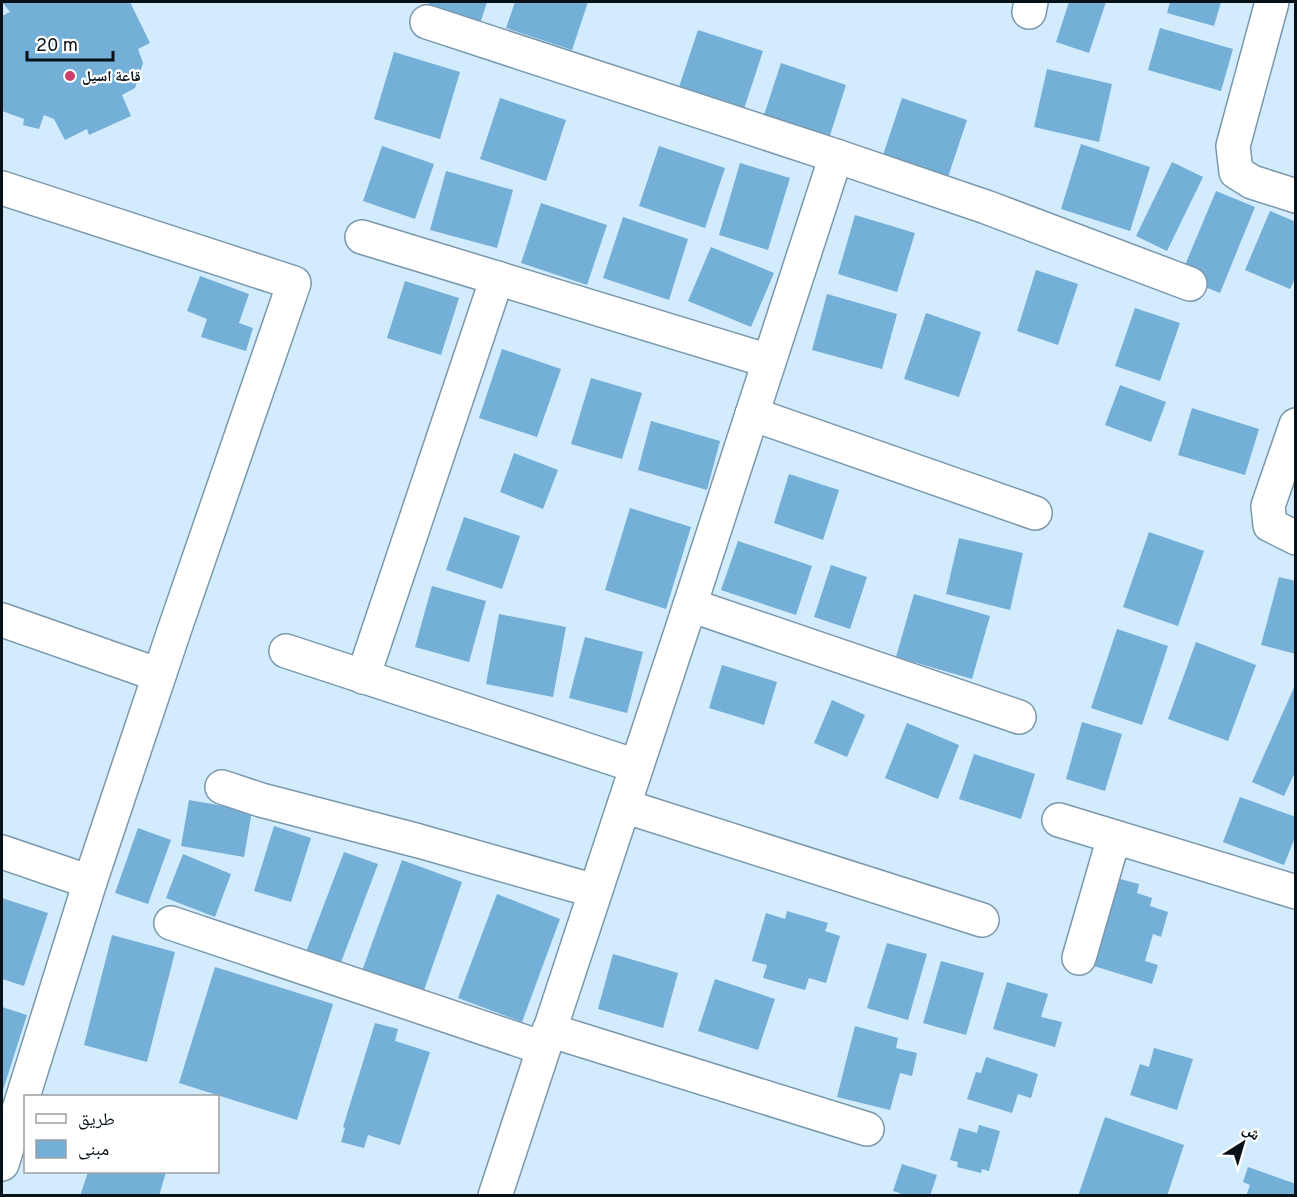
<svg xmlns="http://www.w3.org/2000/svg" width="1297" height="1197" font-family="Overpass,'Noto Naskh Arabic',sans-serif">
<rect width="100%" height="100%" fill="#d2ebfd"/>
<g fill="#74afd7">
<path d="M2 2H130L150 43 138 49 143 63 135 88 122 95 131 116 89 135 87 129 65 140 54 119 44 115 39 129 23 125 24 119 2 111V16L10 12Z"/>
<path d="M429 2H487L480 24 428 6Z"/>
<path d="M515 2H588L572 50 506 28Z"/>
<path d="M1069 2H1106L1089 53 1056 42Z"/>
<path d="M1170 2H1221L1214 26 1167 13Z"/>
<path d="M1160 28 1233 49 1221 91 1148 70Z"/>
<path d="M698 30 763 51 743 112 678 90Z"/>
<path d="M394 52 460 72 440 139 374 119Z"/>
<path d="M781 63 846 85 827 145 761 124Z"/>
<path d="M1047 69 1112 84 1099 142 1034 127Z"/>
<path d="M500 98 566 120 546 181 480 159Z"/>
<path d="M902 98 967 120 947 180 882 158Z"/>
<path d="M1081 144 1150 167 1130 231 1061 209Z"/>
<path d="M382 146 434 164 415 219 363 201Z"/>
<path d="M659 146 725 168 705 228 639 206Z"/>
<path d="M1172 162 1203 177 1167 251 1136 236Z"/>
<path d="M740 163 790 178 768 250 719 235Z"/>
<path d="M446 171 513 190 497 248 430 230Z"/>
<path d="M1216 191 1255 207 1220 293 1180 277Z"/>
<path d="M541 203 607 225 587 285 521 263Z"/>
<path d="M1270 211 1296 222V277L1290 289 1245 270Z"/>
<path d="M855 215 915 233 897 292 838 274Z"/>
<path d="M623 217 688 239 669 300 603 278Z"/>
<path d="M711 247 774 273 751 327 688 301Z"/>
<path d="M1036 270 1078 284 1058 345 1017 331Z"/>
<path d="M200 276 249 294 239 323 253 328 246 351 201 337 207 319 187 311Z"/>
<path d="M405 281 459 298 441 355 387 338Z"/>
<path d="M827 294 897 314 882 369 812 350Z"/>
<path d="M1135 308 1180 323 1160 381 1115 366Z"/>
<path d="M926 313 981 332 959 397 904 379Z"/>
<path d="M502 349 561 369 537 437 479 418Z"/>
<path d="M591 378 642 393 622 459 571 444Z"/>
<path d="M1120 385 1166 402 1151 442 1105 425Z"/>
<path d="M1192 408 1259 429 1245 475 1178 455Z"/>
<path d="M651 421 720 441 707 490 638 470Z"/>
<path d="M514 453 558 470 543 509 500 492Z"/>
<path d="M789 474 839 490 823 540 774 523Z"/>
<path d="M630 508 691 527 666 609 605 590Z"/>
<path d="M464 517 520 536 502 589 446 570Z"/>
<path d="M1149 532 1204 551 1178 626 1123 607Z"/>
<path d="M959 538 1023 553 1010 610 946 594Z"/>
<path d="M738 541 812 566 796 615 721 590Z"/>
<path d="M831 565 867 577 850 629 814 617Z"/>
<path d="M1279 577 1296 581V654L1261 645Z"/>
<path d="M432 586 486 601 469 662 415 647Z"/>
<path d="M914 594 990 616 972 679 896 657Z"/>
<path d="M499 614 566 627 553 697 486 684Z"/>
<path d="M1117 629 1168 646 1142 725 1091 708Z"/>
<path d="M585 637 643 652 627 713 569 698Z"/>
<path d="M1196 642 1256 665 1228 741 1168 719Z"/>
<path d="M722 665 777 682 764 725 709 708Z"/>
<path d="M1296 683V770L1284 796 1252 782Z"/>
<path d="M832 700 865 715 847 757 814 743Z"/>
<path d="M1082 722 1122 734 1105 791 1066 779Z"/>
<path d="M907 723 959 745 938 799 885 778Z"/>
<path d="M974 754 1035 774 1021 819 959 799Z"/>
<path d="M1240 797 1296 817V835L1284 865 1223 842Z"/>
<path d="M189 800 252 811 244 857 181 846Z"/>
<path d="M274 826 311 838 291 902 254 891Z"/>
<path d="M138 828 171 840 148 904 115 893Z"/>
<path d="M344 852 378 864 340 965 306 952Z"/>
<path d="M183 854 231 874 215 917 166 898Z"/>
<path d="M402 860 462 882 423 993 362 971Z"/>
<path d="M1120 879 1139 884 1137 893 1152 898 1150 906 1168 912 1161 937 1153 934 1145 961 1158 965 1152 984 1094 966Z"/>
<path d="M497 894 560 919 522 1022 458 998Z"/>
<path d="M2 898 48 913 24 986 2 979Z"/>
<path d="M787 911 828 923 825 931 840 936 826 983 809 978 805 990 763 978 767 965 752 961 766 913 785 919Z"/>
<path d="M112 935 175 952 147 1062 84 1045Z"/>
<path d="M887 943 927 954 908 1020 867 1008Z"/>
<path d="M613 954 678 973 663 1028 598 1009Z"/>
<path d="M941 961 984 973 966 1035 923 1023Z"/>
<path d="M215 967 333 1004 297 1120 179 1083Z"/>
<path d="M715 979 775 999 758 1050 698 1031Z"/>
<path d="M1007 982 1048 994 1041 1017 1062 1022 1055 1047 993 1029Z"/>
<path d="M2 1007 27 1015 2 1093Z"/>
<path d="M375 1023 398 1029 395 1041 430 1052 400 1145 368 1135 364 1148 341 1142 345 1128 343 1127Z"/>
<path d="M855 1026 898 1038 896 1048 917 1053 912 1076 900 1073 890 1110 837 1097Z"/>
<path d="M1154 1048 1193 1059 1177 1110 1130 1095 1140 1064 1149 1067Z"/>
<path d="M986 1057 1038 1074 1031 1098 1018 1094 1012 1113 967 1099 976 1072 981 1073Z"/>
<path d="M1105 1117 1184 1145 1167 1196H1078Z"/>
<path d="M979 1125 1000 1131 989 1171 982 1169 981 1173 957 1167 958 1162 950 1160 959 1128 977 1133Z"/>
<path d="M902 1164 937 1175 930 1196H908L893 1191Z"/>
<path d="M1248 1167 1296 1184V1196H1246L1250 1185 1243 1182Z"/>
<path d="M88 1172H166L159 1196H80Z"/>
</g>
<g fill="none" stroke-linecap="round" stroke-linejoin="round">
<g stroke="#7a98ad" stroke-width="36">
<g id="minor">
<path d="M1272 2 1233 146 1236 172 1252 182 1296 196"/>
<path d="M1029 12 1031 2"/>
<path d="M427 22 836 156 986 207 1190 284"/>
<path d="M2 188 294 283 174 631 90 882 2 1164"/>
<path d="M362 237 769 361"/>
<path d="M752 414 1035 513"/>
<path d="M1296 425 1268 506 1270 525 1296 538"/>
<path d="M690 605 1019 717"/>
<path d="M2 620 159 675"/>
<path d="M286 651 636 766"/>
<path d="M363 677 497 278"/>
<path d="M222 787 261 800 419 841 595 891"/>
<path d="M624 806 982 920"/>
<path d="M1059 820 1296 892"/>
<path d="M2 852 90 882"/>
<path d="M171 923 543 1048"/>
<path d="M1079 958 1114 837"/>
<path d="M549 1030 867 1129"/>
<path d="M495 1196 690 605 836 156"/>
</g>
</g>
<use href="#minor" stroke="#fff" stroke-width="33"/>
</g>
<circle fill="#cd3f6a" stroke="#fff" stroke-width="2" cx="70" cy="76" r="6"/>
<g text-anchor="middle" stroke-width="4.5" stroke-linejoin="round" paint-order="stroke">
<g font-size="15" font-weight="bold" fill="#061118" stroke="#fff" text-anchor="start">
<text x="82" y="81">قاعة اسيل</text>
</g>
</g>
<rect width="1297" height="1197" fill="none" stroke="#061118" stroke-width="6"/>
<rect x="24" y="1095" width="195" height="78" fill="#ffffff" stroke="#9ba0a3" stroke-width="1.5"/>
<rect x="36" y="1114" width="30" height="9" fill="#ffffff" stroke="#9ba0a3" stroke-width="1.5"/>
<text x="78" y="1125" font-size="18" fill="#061118">طريق</text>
<rect x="36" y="1140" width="30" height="18" fill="#74afd7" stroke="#9ba0a3" stroke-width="1.5"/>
<text x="78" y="1155" font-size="18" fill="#061118">مبنى</text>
<g transform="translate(1243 1143) rotate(37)" stroke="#ffffff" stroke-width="4.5" paint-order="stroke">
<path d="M0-4.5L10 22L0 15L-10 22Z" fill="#061118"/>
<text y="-9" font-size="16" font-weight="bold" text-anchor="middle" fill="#061118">ش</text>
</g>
<path d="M27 51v9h86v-9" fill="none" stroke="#061118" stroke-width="3"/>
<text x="36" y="51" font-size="18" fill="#061118" stroke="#ffffff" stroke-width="4.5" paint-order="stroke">20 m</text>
</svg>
